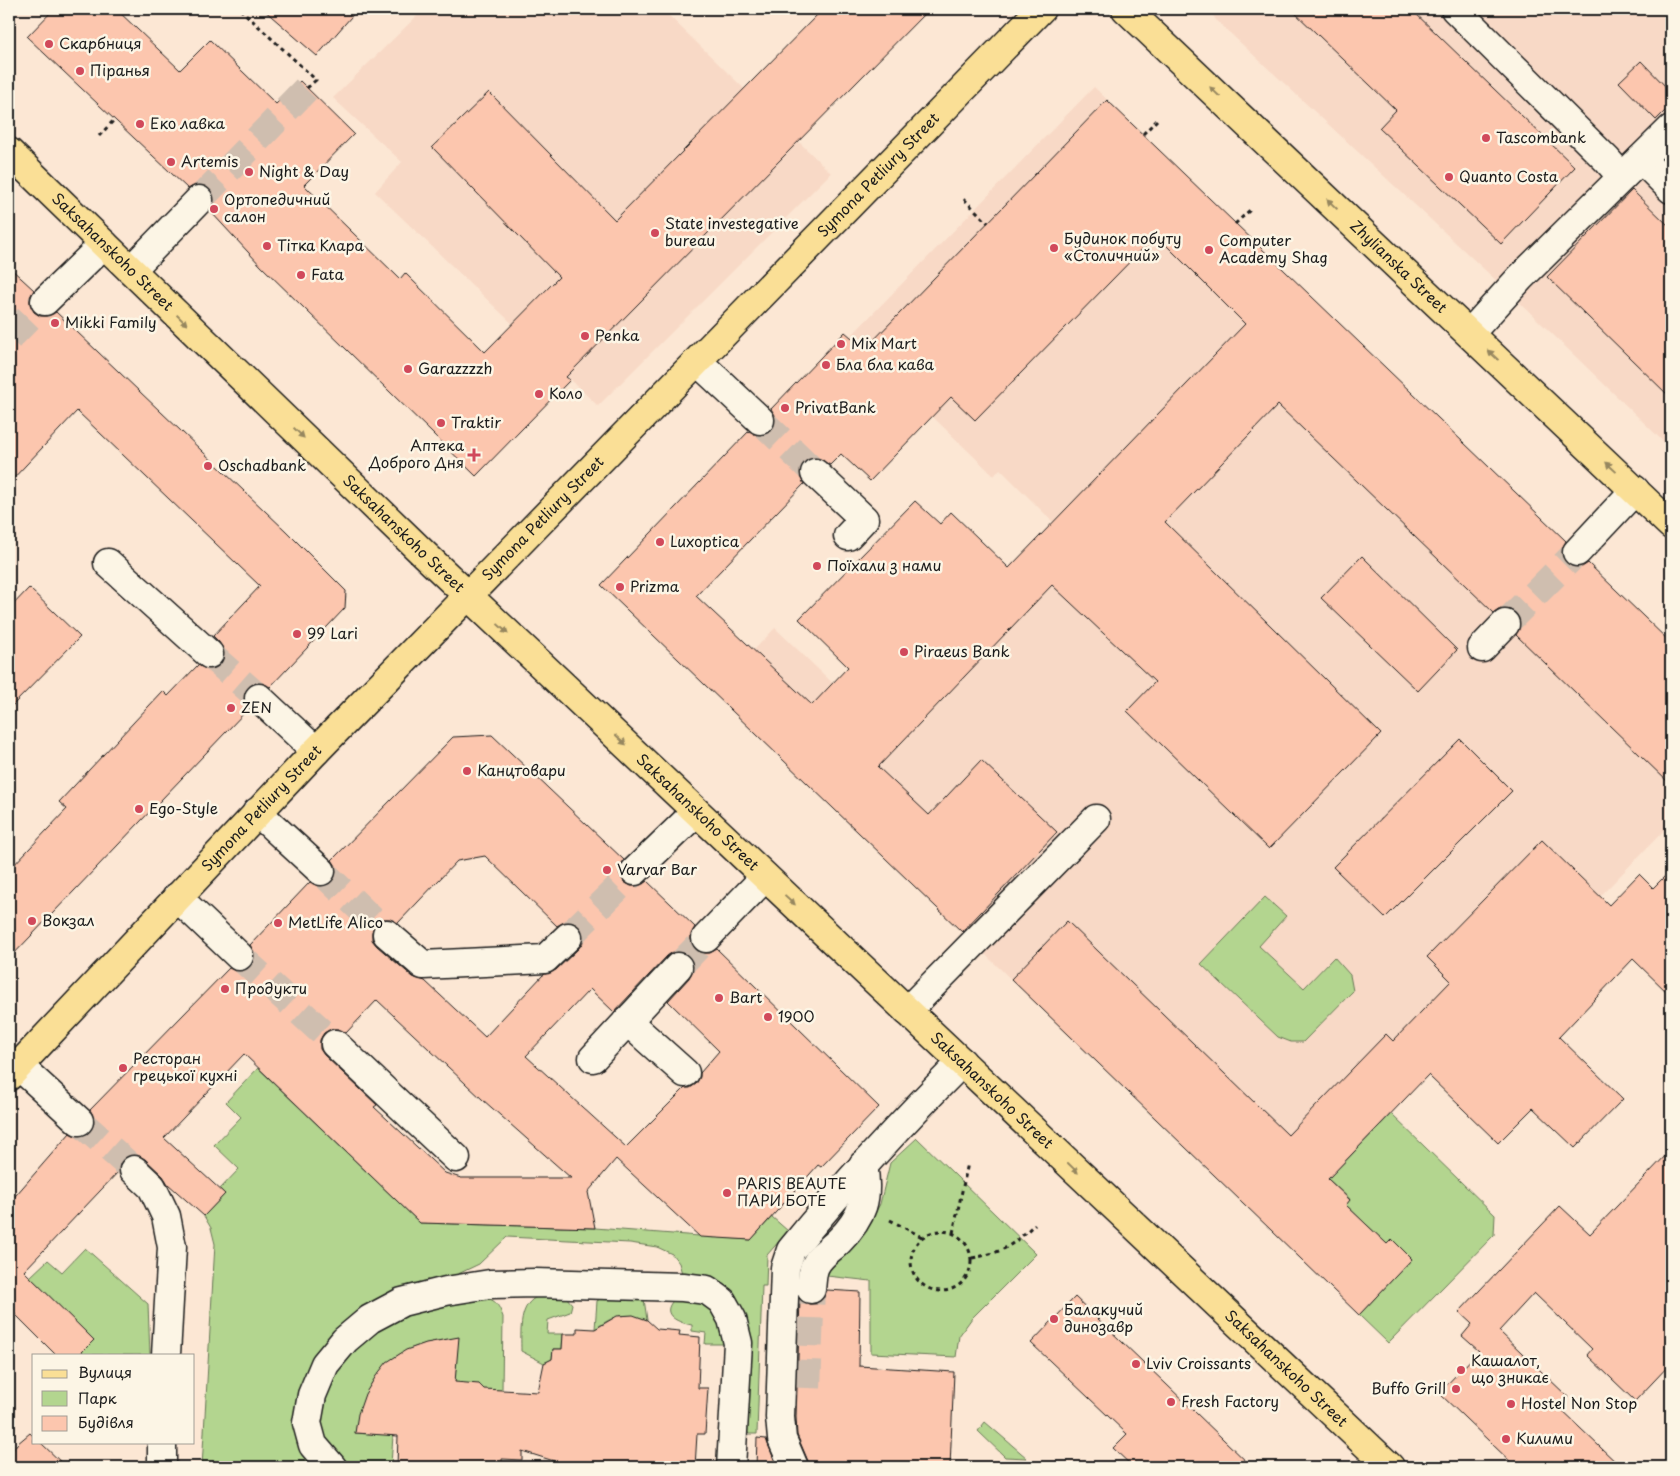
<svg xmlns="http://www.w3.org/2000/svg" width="1680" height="1476" font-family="'Playpen Sans',sans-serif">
<rect width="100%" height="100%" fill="#fce7d4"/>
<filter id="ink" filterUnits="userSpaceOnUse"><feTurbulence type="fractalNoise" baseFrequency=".02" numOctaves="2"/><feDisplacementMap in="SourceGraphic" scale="10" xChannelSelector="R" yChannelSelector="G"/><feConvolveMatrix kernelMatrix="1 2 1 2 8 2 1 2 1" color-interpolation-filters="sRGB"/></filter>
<g filter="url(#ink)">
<g fill="#f8d9c6">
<path d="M424 9H662L831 173 598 406 375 192 402 162 333 98Z"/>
<path d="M1209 9H1668L1671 12V449L1514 297 1216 20Z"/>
<path d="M1094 87 1671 643V823L1275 1233 713 693 775 628 866 715 1053 522 1000 469 994 476 850 337Z"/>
</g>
<g fill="#b3d58f" stroke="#687856">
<path d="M1265 897 1286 916 1259 946 1304 988 1334 957 1350 975 1353 991 1303 1042H1291L1278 1037 1201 964Z"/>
<path d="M258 1068 420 1223 595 1228 751 1240 772 1217 788 1231 767 1255 766 1286H762L757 1434H749L744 1428 748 1345 683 1277 679 1263 672 1254 657 1247 630 1243 507 1237 479 1264 339 1331 303 1452 311 1467H202L215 1244 211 1228 204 1216 225 1194 220 1189 239 1169 214 1145 241 1117 226 1102Z"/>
<path d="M1391 1114 1495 1215 1494 1235 1388 1343 1359 1315 1412 1259 1392 1239 1387 1244 1346 1205 1350 1199 1328 1179Z"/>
<path d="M917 1138 1036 1254 972 1318 959 1336 956 1357 871 1353V1281L827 1276 833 1260 866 1230 880 1204 890 1163Z"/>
<path d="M85 1248 148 1304 150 1355H79L94 1340 30 1277 48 1260 62 1272Z"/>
<path d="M607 1294 644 1299 647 1320C625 1312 614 1315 595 1329L597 1301Z"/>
<path d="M540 1296 566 1297 572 1304 570 1312 548 1320 547 1334H563L562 1349H553L552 1359 544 1363 521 1351C521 1332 518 1302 540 1296Z"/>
<path d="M677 1297 708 1303 715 1311 727 1344H705L706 1333 692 1331V1325C675 1322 658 1313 677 1297Z"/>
<path d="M484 1298C496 1299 499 1306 503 1317L502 1390 485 1394 484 1389 479 1384 454 1393 458 1339C395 1342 366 1371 355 1433L393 1435 391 1465 349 1462 335 1454 324 1440 319 1422 324 1399 335 1368 353 1347 402 1312Z"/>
<path d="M985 1422 1027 1458 1005 1457 978 1431Z"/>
</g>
<g fill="#fcc6ae" stroke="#1c1c1c" fill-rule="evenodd">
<path d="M54 9H116L180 70 210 40 276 104 300 81 354 134 304 185 400 279 405 273 485 352 559 277 432 147 489 92 615 220 823 9H929L566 377 570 380 476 476 261 266 210 211 214 203V195L210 188 202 185H195L188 189 27 37Z"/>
<path d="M263 9H358L317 56Z"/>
<path d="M1291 9H1411L1575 167 1501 244 1379 128 1396 110Z"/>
<path d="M1641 61 1671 92V105L1656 120 1619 82Z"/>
<path d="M1107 100 1566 541 1562 549V557L1566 563 1574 567H1582L1588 563 1671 643V785L1516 635 1520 627V619L1516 613 1508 609H1500L1494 613 1278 405 1165 522 1381 734 1269 849 1127 711 1155 682 1052 585 878 767 929 815 981 760 1057 832 962 932 601 585 749 431 757 435H765L771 431 775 423V415L771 409 845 332 865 349ZM1156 235 1245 324 1009 568 951 512 940 524 915 501 799 619 848 667 812 705 696 596 804 484 800 477V470L804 462 811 458H818L830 465 841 454 870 481 951 397 975 420Z"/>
<path d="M1632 190 1671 228V398L1547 277Z"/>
<path d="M9 267 34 290 30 297V304L34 312 40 316H48L56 312 286 531 346 591 345 608 270 687 262 683H254L248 687 244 695V703L248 709 9 959V870L67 809 59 802 163 691 168 696 198 665 206 669H214L221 664 224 658V650L219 642 213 636 260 586 77 411 9 483Z"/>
<path d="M1362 556 1457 650 1418 691 1321 598Z"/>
<path d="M29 588 80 637 9 709V609Z"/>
<path d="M492 735 624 860 620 867V874L624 882 631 886H638L647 881 695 927 691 934V942L696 950 702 953H710L717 949 879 1107 821 1167 818 1165 751 1240 700 1237 616 1159 588 1192 595 1228 420 1223 244 1054 164 1138 225 1194 204 1216 168 1184 163 1176 145 1159 135 1154 129 1155 122 1160 119 1166V1171L24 1271 94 1340 79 1355H56L9 1308V1203L70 1133 76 1136H83L90 1132 94 1124V1117L90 1110 229 968 235 971H243L251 966 254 960V952L250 945 310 882 318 886H326L332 882 336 874V866L332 860 453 737ZM485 856 557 926 564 922H572L579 926 583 934V942L579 948 556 970 543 975 485 1037 425 981 413 977 377 946 372 940V932L375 924 382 919H390L398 923 457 861ZM673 952H681L688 955 693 962V970L689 978 668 1001 719 1051 700 1073V1077L696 1084 690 1088H685L626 1147 526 1056 590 989 614 1012 667 956ZM377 1000 483 1100 571 1178H461L445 1173 374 1107 377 1105 324 1055 320 1049V1040L324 1033 331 1029H338L346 1033Z"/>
<path d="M1460 739 1512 791 1385 918 1333 867Z"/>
<path d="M1542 840 1609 905 1639 874 1653 888 1671 870V996L1633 959 1559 1037 1623 1099 1575 1148 1533 1108 1498 1143 1428 1075 1328 1179 1350 1200 1346 1205 1387 1244 1392 1239 1412 1259 1359 1315 1011 979 1067 921 1288 1135 1386 1034 1393 1041 1451 981 1427 957Z"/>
<path d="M1671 1150V1363L1635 1401 1587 1355 1592 1349 1534 1293 1499 1331 1568 1397 1558 1407 1621 1467H1516L1439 1393 1479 1351 1462 1336 1472 1324 1459 1312 1560 1206 1590 1234Z"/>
<path d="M827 1290 860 1292 859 1366 954 1372 950 1467H809L808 1461 797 1435 796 1417 800 1299 809 1304H817L824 1298Z"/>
<path d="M1075 1297 1166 1384 1252 1467H1133L1113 1448 1127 1434 1031 1343Z"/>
<path d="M633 1315 647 1320 657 1329 680 1331 679 1335 700 1337 698 1388H708L705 1434H697L695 1467 611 1465 605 1467H573L522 1451V1460L502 1459V1467H397L398 1436 355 1433 358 1414 365 1394 376 1376 387 1362 406 1350 426 1343 459 1337 455 1382 479 1384 484 1389 538 1392 544 1363 552 1359 553 1349H562L563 1334H577V1328L595 1329 617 1316Z"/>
<path d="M30 1433 34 1437V1442H40L66 1467H9V1455L17 1444Z"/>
<path d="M757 1438 766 1439 777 1467H756Z"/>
</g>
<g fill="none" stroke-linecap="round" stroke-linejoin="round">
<g stroke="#cfbeaf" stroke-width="28" stroke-dasharray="28 14" stroke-linecap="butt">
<path d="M199 200 307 88"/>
<path d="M9 338 45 301"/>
<path d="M760 420 815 473"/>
<path d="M1505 624 1577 552"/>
<path d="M209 654 259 698"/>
<path d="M321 871 387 934"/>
<path d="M568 937 635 871"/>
<path d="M239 956 335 1044"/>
<path d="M678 967 706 938"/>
<path d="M79 1121 134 1170"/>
<path d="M807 1388 811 1289"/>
</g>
<g stroke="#1c1c1c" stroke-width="31">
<g id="minor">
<path d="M1455 9 1607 160 1622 177"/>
<path d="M1641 159 1671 189"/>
<path d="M131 270 199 200"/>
<path d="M45 301 104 244"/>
<path d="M1470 333 1520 278 1671 129"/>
<path d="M698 362 760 420"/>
<path d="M815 473 864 519 848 536"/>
<path d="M1577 552 1635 490"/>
<path d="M108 563 209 654"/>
<path d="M1482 648 1505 624"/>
<path d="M259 698 316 751"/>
<path d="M257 812 321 871"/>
<path d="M635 871 696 812"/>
<path d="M177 897 239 956"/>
<path d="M387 934 423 965 545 959 568 937"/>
<path d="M706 938 765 877"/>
<path d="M907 1011 1096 819"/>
<path d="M627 1021 685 1073"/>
<path d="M335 1044 456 1158"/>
<path d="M593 1058 678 967"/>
<path d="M19 1066 79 1121"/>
<path d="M134 1170 152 1187 166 1216 172 1247 166 1355"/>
<path d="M811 1289C812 1282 812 1272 815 1266 820 1255 830 1250 839 1241 863 1217 869 1198 863 1165"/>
<path d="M162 1467V1442"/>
<path d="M332 1467 313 1445 307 1423 312 1395 325 1364 345 1340 370 1319 402 1302 446 1291 490 1284 535 1283 683 1287 707 1290 722 1301 732 1319 738 1343 731 1467"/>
<path d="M794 1467 782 1439 780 1417 785 1268 791 1250C845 1184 902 1122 962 1062"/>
</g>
</g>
<g stroke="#1c1c1c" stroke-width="31">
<g id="major">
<path id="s1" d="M1126 9 1671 525"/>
<path id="s2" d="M9 152 425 555 1390 1467"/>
<path id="s3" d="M9 1076 316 751 1041 9"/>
</g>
</g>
<g stroke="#1c1c1c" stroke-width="3" stroke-dasharray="4 4" stroke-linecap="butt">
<path d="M240 9 316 80 307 88"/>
<path d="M1143 134 1157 120"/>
<path d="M99 136 114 120"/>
<path d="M964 199 988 223"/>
<path d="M1235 224 1251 209"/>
<path d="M890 1220 922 1237"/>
<circle cx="941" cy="1261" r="30"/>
<path d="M953 1233 968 1163"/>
<path d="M972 1258C1005 1252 1011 1246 1035 1224"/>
</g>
<use href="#minor" stroke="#fcf5e5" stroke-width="28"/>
<use href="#major" stroke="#fadf96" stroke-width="28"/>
</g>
<defs><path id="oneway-solid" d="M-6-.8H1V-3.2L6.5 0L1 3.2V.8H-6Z" transform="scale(1.25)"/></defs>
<g fill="#96875f">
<use href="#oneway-solid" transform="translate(1215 92) rotate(-136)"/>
<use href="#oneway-solid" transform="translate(1332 204) rotate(-136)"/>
<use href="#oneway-solid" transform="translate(182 320) rotate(44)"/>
<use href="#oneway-solid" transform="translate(1493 355) rotate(-137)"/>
<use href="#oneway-solid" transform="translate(299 433) rotate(44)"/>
<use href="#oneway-solid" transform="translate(1611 467) rotate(-137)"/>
<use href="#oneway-solid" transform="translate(503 629) rotate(43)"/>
<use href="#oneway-solid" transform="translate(621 740) rotate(43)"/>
<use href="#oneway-solid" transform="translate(790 900) rotate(43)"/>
<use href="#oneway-solid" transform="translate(1073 1168) rotate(44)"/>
</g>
</g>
<g fill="#d1495b" stroke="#fcf5e5" stroke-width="2">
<circle cx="49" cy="44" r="5"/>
<circle cx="80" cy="71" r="5"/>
<circle cx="140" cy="124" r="5"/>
<circle cx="1486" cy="138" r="5"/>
<circle cx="171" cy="162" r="5"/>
<circle cx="249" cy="172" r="5"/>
<circle cx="1449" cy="177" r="5"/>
<circle cx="214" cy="209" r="5"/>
<circle cx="655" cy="233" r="5"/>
<circle cx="267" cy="246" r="5"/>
<circle cx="1054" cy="248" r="5"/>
<circle cx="1209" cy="250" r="5"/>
<circle cx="301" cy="275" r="5"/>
<circle cx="55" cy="323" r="5"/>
<circle cx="585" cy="336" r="5"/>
<circle cx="841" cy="344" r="5"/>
<circle cx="826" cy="365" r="5"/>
<circle cx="408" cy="369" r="5"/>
<circle cx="539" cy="394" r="5"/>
<circle cx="785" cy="408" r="5"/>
<circle cx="441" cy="423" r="5"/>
<path d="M471.5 447.5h5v5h5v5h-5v5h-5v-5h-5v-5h5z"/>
<circle cx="208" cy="466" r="5"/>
<circle cx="660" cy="542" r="5"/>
<circle cx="817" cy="566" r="5"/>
<circle cx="620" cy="587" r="5"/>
<circle cx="297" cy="634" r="5"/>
<circle cx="904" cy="652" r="5"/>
<circle cx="231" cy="708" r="5"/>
<circle cx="467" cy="771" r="5"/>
<circle cx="139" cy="809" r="5"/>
<circle cx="607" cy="870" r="5"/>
<circle cx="32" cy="921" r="5"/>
<circle cx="278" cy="923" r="5"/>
<circle cx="225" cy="989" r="5"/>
<circle cx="719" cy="998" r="5"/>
<circle cx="768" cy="1017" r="5"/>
<circle cx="123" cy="1068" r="5"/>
<circle cx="727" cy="1193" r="5"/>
<circle cx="1054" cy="1319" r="5"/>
<circle cx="1136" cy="1364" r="5"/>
<circle cx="1461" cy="1370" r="5"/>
<circle cx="1456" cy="1389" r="5"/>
<circle cx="1171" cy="1402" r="5"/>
<circle cx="1511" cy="1404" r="5"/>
<circle cx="1506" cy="1439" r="5"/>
</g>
<g text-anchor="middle" stroke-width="5" stroke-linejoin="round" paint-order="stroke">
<g font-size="15" fill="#1c1c1c" stroke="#fcf5e5" text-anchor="start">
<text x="59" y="49">Скарбниця</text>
<text x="90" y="76">Піранья</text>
<text x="150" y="129">Еко лавка</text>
<text x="1496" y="143">Tascombank</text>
<text x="181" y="167">Artemis</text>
<text x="259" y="177">Night &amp; Day</text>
<text x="1459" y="182">Quanto Costa</text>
<text x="224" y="205">Ортопедичний<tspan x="224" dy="17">салон</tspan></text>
<text x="665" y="229">State investegative<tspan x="665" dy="17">bureau</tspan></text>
<text x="1064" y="244">Будинок побуту<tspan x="1064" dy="17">«Столичний»</tspan></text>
<text x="1219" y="246">Computer<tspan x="1219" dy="17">Academy Shag</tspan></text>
<text x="277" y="251">Тітка Клара</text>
<text x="311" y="280">Fata</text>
<text x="65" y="328">Mikki Family</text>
<text x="595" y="341">Penka</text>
<text x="851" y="349">Mix Mart</text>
<text x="836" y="370">Бла бла кава</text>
<text x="418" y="374">Garazzzzh</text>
<text x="549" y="399">Коло</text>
<text x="795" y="413">PrivatBank</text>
<text x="451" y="428">Traktir</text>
<text x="464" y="451" text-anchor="end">Аптека<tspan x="464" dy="17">Доброго Дня</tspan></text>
<text x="218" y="471">Oschadbank</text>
<text x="670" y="547">Luxoptica</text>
<text x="827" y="571">Поїхали з нами</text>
<text x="630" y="592">Prizma</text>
<text x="307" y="639">99 Lari</text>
<text x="914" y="657">Piraeus Bank</text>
<text x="241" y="713">ZEN</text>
<text x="477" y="776">Канцтовари</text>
<text x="149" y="814">Ego-Style</text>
<text x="617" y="875">Varvar Bar</text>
<text x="42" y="926">Вокзал</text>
<text x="288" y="928">MetLife Alico</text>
<text x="235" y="994">Продукти</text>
<text x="729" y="1003">Bart</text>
<text x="778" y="1022">1900</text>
<text x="133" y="1064">Ресторан<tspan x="133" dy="17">грецької кухні</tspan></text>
<text x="737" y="1189">PARIS BEAUTE<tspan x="737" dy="17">ПАРИ БОТЕ</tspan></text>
<text x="1064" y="1315">Балакучий<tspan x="1064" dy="17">динозавр</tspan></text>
<text x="1471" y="1366">Кашалот,<tspan x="1471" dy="17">що зникає</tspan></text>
<text x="1146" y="1369">Lviv Croissants</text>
<text x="1446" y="1394" text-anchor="end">Buffo Grill</text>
<text x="1181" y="1407">Fresh Factory</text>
<text x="1521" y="1409">Hostel Non Stop</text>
<text x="1516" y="1444">Килими</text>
</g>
<g font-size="15" fill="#1c1c1c" stroke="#fcf5e5">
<text dy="5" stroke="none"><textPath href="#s3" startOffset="1252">Symona Petliury Street</textPath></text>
<text dy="5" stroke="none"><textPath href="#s2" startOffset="144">Saksahanskoho Street</textPath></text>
<text dy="5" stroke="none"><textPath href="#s1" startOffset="375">Zhylianska Street</textPath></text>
<text dy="5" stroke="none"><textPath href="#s3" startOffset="772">Symona Petliury Street</textPath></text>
<text dy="5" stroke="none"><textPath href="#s2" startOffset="549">Saksahanskoho Street</textPath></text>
<text dy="5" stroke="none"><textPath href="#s3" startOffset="368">Symona Petliury Street</textPath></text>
<text dy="5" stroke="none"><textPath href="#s2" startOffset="954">Saksahanskoho Street</textPath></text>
<text dy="5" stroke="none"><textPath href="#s2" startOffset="1359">Saksahanskoho Street</textPath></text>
<text dy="5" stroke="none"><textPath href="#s2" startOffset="1764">Saksahanskoho Street</textPath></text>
</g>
</g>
<rect width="1680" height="1476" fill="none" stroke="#fcf5e5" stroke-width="30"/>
<rect x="15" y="15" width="1650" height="1446" fill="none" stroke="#1c1c1c" stroke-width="2" filter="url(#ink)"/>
<rect x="32" y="1354" width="162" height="90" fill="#fcf5e5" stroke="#a29e95"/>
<rect x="42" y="1370" width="25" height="8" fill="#fadf96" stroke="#a29e95"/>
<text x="78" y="1378" font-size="15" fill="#1c1c1c">Вулиця</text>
<rect x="42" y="1391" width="25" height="15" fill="#b3d58f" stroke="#a29e95"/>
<text x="78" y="1404" font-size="15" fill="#1c1c1c">Парк</text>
<rect x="42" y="1416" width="25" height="15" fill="#fcc6ae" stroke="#a29e95"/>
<text x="78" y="1428" font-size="15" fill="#1c1c1c">Будівля</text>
</svg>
